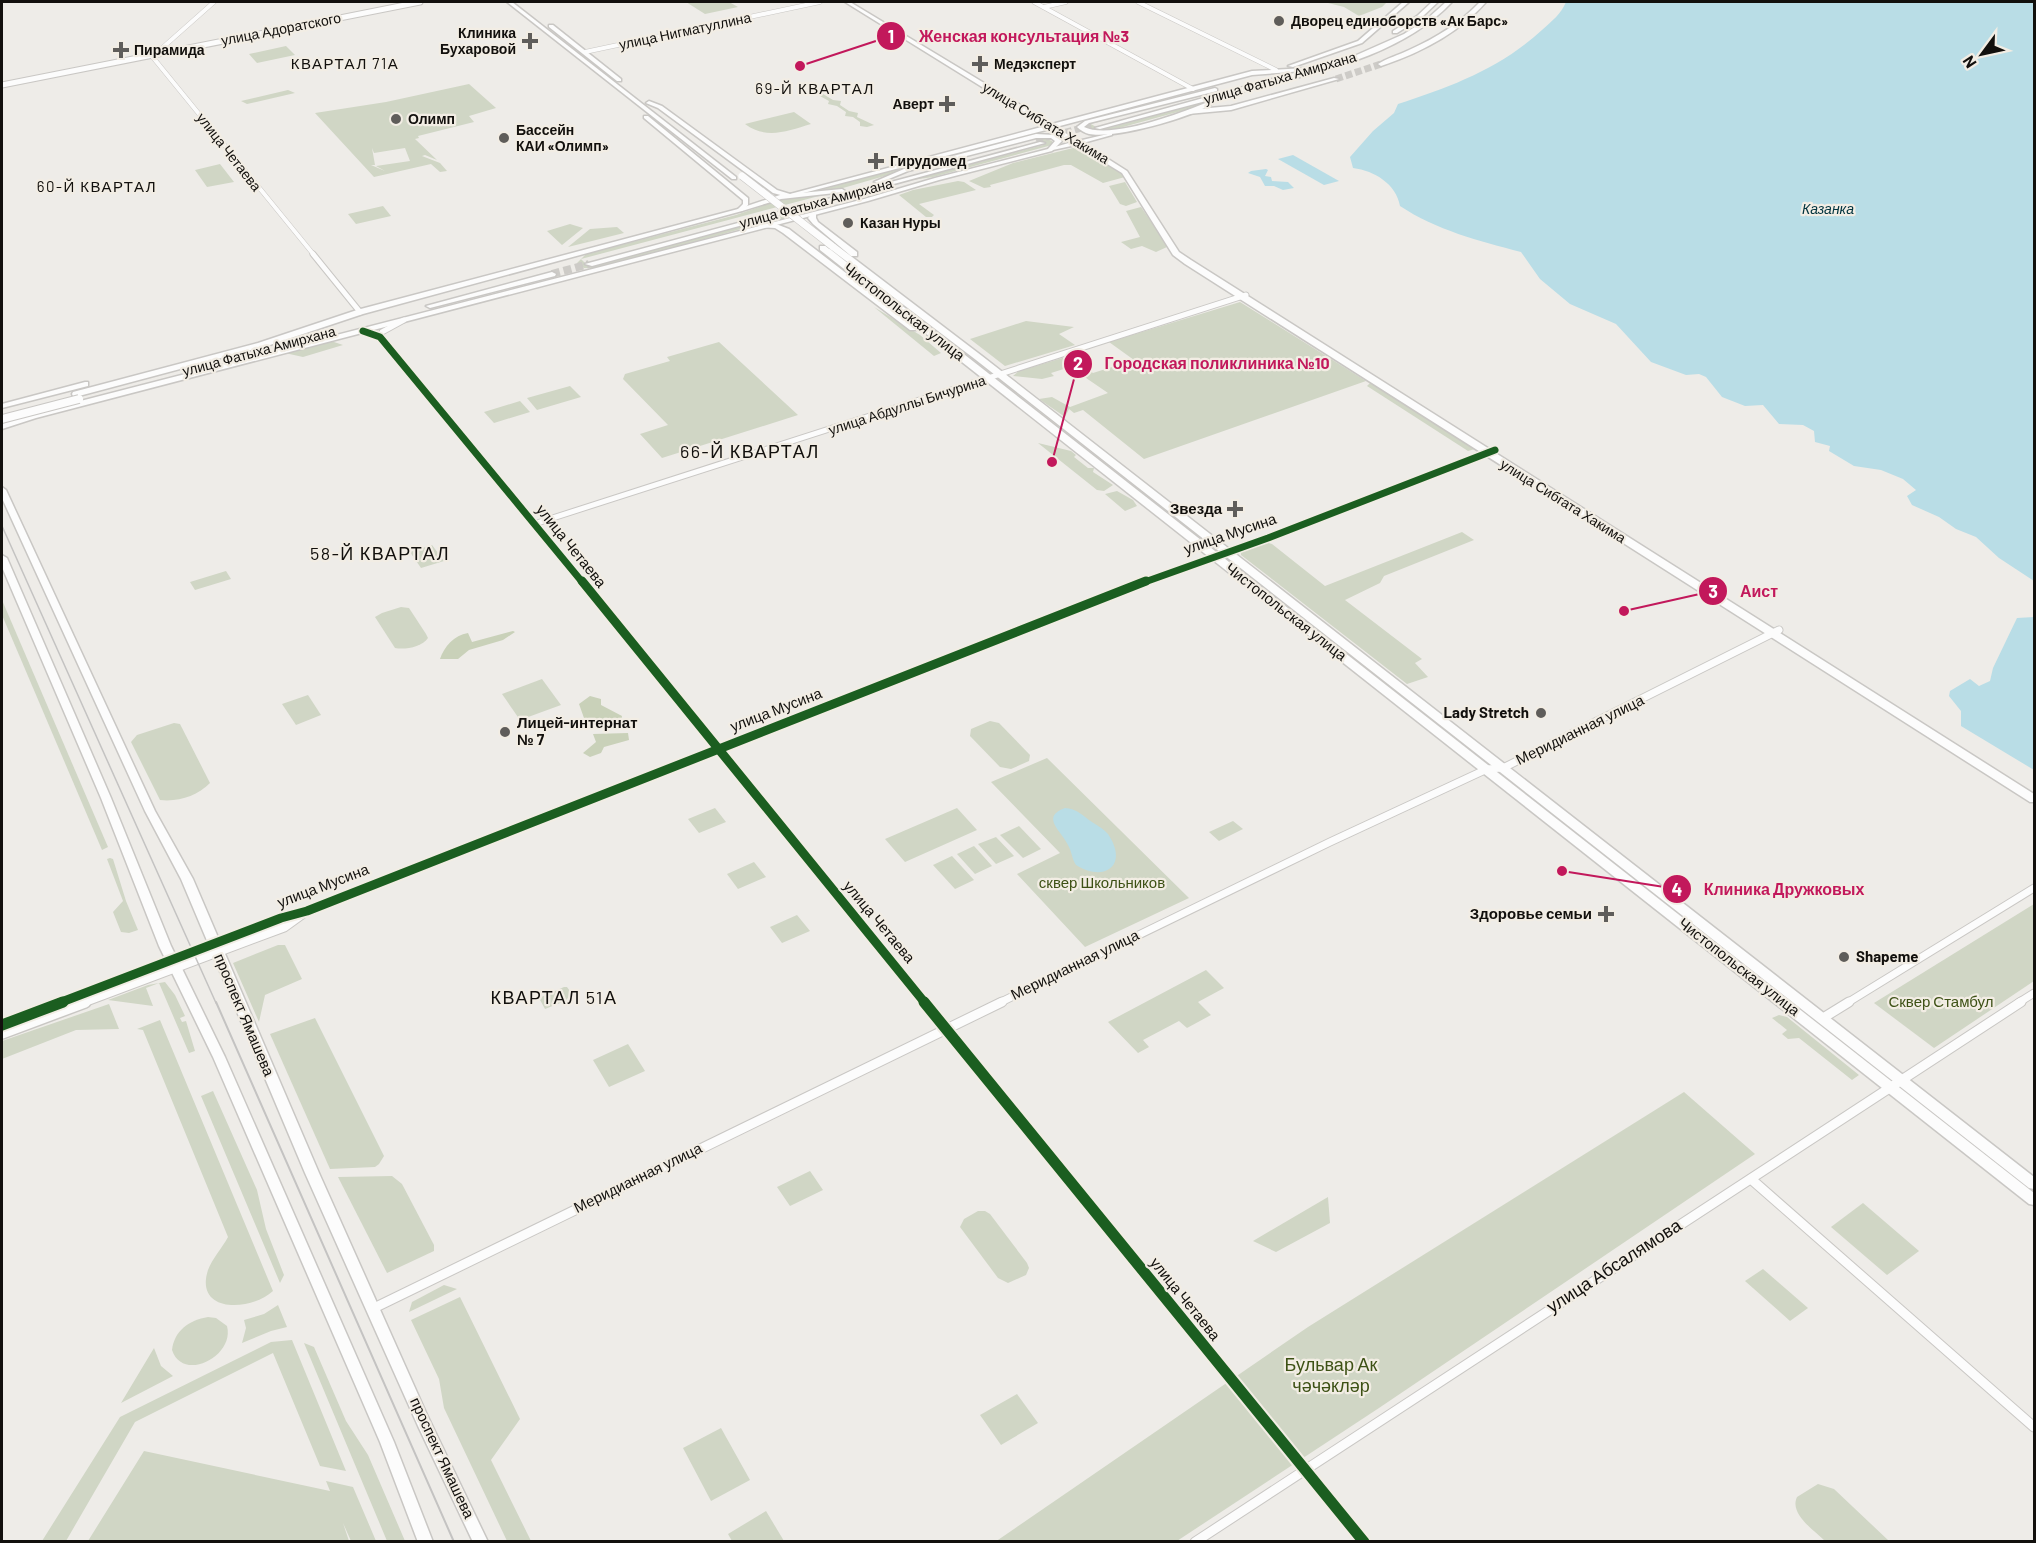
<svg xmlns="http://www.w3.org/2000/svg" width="2036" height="1543" font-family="Barlow,sans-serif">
<rect width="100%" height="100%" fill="#eeece8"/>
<g fill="#d0d6c5" fill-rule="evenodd">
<path d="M686 2H729L738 7 705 14Z"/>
<path d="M1324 2H1387L1382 7 1359 16 1344 7Z"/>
<path d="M286 46 295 55 257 63 249 54Z"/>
<path d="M469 84 496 108 469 116 474 122 418 136 419 138 415 139 437 160 425 155 422 156 440 163 447 171 440 172 431 164 374 177 315 113 386 102ZM372 148 374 153 405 148 410 161 376 166 385 171 371 165H375Z"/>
<path d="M814 87 825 90 823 94 833 100 841 101 840 105 849 111 858 113 857 117 874 125 867 127 860 126V122L853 117 845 116 846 112 837 106 828 104 829 101 809 90Z"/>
<path d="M288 90 295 93 247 104 241 101Z"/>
<path d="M1199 94 1091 124 1101 130 1211 100 1192 108 1105 132 1086 129 1085 127 1087 123Z"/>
<path d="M794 112 811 124C787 131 767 140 745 124Z"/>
<path d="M1042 137 1052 141V145L933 177 912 180 1043 145 1034 138 904 173 1035 138Z"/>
<path d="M1073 148C1092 149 1113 161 1125 177L1103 183 1071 165H1064L990 185 991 187 984 188 969 181 1013 163Z"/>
<path d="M961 154 843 188 809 193 947 155Z"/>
<path d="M220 164 234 182 207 187 195 170Z"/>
<path d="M958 181 964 182 976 190 919 204 934 215 932 217H926L899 195 913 190Z"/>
<path d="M1125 182 1137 202 1126 206 1120 204 1109 186Z"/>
<path d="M819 196 581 259 589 267 830 202 803 215 748 227 600 268H584L577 263 586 254 736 215 782 199Z"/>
<path d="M383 206 391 216 356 224 348 214Z"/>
<path d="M1141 207 1167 245V247L1156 252 1142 246 1131 249 1121 242 1140 237 1126 211Z"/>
<path d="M570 224 583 228 562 245 547 231Z"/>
<path d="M617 227 624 233 568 247 590 229Z"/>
<path d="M1240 302 1366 381 1144 459 1083 410 1074 413 1069 409 1065 417 1039 399 1052 397 1070 407 1108 393 1070 367 1051 373 1054 376 1042 379 1013 376 1019 371 1069 356 1093 373 1134 360 1109 342Z"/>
<path d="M874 307 920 335 941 353 934 356Z"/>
<path d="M1026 321 1074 327 1059 334 1075 345 1005 366 970 339Z"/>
<path d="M331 341 343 345 303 357 285 353Z"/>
<path d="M719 342 798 415 662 458 640 434 668 425 623 379 625 374 670 361 667 357Z"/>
<path d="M1370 383 1373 384 1475 449 1468 451 1367 386Z"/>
<path d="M570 386 581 397 537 410 527 398Z"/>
<path d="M520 401 530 412 494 423 484 412Z"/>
<path d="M1038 443 1071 451 1076 455 1074 457 1088 468H1094L1093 472 1113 485 1104 491 1097 490Z"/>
<path d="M1117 491 1133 500 1137 506 1125 511 1105 494Z"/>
<path d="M1462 532 1474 540 1384 576 1380 583 1345 600 1422 659 1415 663 1428 677 1407 684 1241 555V552L1265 542 1272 544 1325 586Z"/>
<path d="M432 545 444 561 421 568 410 552Z"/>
<path d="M226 571 231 579 195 590 190 582Z"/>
<path d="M2 600 108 847 102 850 2 615Z"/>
<path d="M401 607 409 608 426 634 428 638C422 647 405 650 395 648L375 617 382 613Z"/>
<path d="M542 679 561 705 520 720 502 694Z"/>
<path d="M308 695 321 715 296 725 282 704Z"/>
<path d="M990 721 999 723 1030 755 1029 761 1011 769 1000 767 970 736 971 729Z"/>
<path d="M174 723 180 724 210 783C197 796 179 802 160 800L131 742 137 735Z"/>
<path d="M1047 758 1189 898 1085 947 1017 874 1060 853 991 782Z"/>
<path d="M715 808 726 822 699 833 688 819Z"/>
<path d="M957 808 977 830 905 862 885 839Z"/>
<path d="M1233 821 1243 829 1219 841 1209 832Z"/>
<path d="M1019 826 1041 849 1023 858 1000 835Z"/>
<path d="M996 837 1014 856 996 864 978 844Z"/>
<path d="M974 846 992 866 975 874 957 854Z"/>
<path d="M952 856 974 880 955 889 933 865Z"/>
<path d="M110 858 113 859 126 901 138 930 129 933 121 932 113 912 123 901 107 859Z"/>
<path d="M754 862 766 877 738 889 727 874Z"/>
<path d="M2034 904V981L1934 1048 1874 1003Z"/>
<path d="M797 915 810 931 782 943 770 927Z"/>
<path d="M278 945H285L302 979 265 995 259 1022 233 963Z"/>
<path d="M1206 970 1224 988 1198 1002 1211 1015 1187 1028 1179 1021 1143 1040 1149 1047 1138 1053 1108 1022Z"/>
<path d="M165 982 175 995 185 1016 180 1018 182 1022 186 1021 195 1051 189 1053 159 983 146 988 153 1006 108 1000 148 985Z"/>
<path d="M564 987H567L572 994 565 1001 545 1009 539 998Z"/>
<path d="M109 1004 119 1029 76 1030 2 1059V1041Z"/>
<path d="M1779 1015 1787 1017 1859 1075 1852 1080 1799 1038 1788 1039 1782 1034 1787 1030 1772 1018Z"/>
<path d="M315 1018 384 1156 379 1164 375 1167 330 1169 270 1034Z"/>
<path d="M160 1020 273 1291C250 1312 194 1313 208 1270 212 1259 222 1248 228 1237L143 1030 137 1029Z"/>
<path d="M628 1044 645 1071 609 1087 593 1060Z"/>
<path d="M213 1091 257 1190 266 1229 284 1275 280 1283 201 1096Z"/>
<path d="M1684 1092 1755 1154 1379 1408 1177 1541 995 1542 1308 1327Z"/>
<path d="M810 1171 823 1190 790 1206 777 1187Z"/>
<path d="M392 1176 402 1184 434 1245V1251L387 1273 338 1177Z"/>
<path d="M1328 1197 1330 1223 1276 1252 1253 1241Z"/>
<path d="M1863 1203 1919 1251 1887 1275 1831 1227Z"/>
<path d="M978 1211H985L990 1214 1027 1263 1029 1268 1026 1275 1008 1283 998 1278 960 1227 964 1219Z"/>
<path d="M1763 1269 1808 1308 1790 1321 1745 1281Z"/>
<path d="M444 1285 457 1289 409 1312 412 1302Z"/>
<path d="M460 1297 520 1419 491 1460 531 1541H507L444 1408 439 1379 411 1320Z"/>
<path d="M278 1305 287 1327 271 1331 242 1343 246 1328 244 1320 264 1314Z"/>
<path d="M208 1317 216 1318 227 1326C235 1356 183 1383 172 1350 174 1331 189 1320 208 1317Z"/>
<path d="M292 1340 346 1471 320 1466 273 1353 135 1422 66 1541H42L120 1417 271 1342Z"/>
<path d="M304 1343 314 1347 346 1421 368 1455 405 1541H387Z"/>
<path d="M154 1348 161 1366 173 1376 121 1403Z"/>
<path d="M1017 1394 1038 1423 1001 1445 980 1415Z"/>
<path d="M721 1428 750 1480 711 1501 683 1448Z"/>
<path d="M144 1451 330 1491 326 1481 353 1487 376 1541H351L343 1523 349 1541H88Z"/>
<path d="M1818 1484 1834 1489 1889 1541H1825C1814 1530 1789 1514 1797 1497Z"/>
<path d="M766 1511 784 1541H732L728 1534Z"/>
</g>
<g fill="#c9d1b9">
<path d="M513 631 515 632 503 640 469 650 458 659H440C444 647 454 635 468 633L472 642Z"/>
<path d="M590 696 601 699V705L622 716 620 725 606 727 584 718 579 704Z"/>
<path d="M628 733 629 740 604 747 601 753 590 757 583 753 596 742 593 734Z"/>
</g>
<g fill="#b9dde6">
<path d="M1566 2H2034V581L1999 558 1976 537 1956 529 1939 517 1912 505 1907 496 1916 490 1903 479 1881 470 1854 466 1829 451 1830 446 1815 442 1814 431 1803 425 1779 424 1763 405 1745 406 1722 397 1706 377 1699 374 1686 375 1651 362 1616 324 1570 304 1540 279 1521 252C1479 241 1436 230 1400 206 1396 184 1375 171 1353 168L1350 157 1373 131 1394 113 1398 104C1451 87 1501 68 1542 30 1552 21 1561 14 1566 2Z"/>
<path d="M1293 155 1339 181 1324 185 1278 159Z"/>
<path d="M1266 169 1268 170 1265 176 1271 177 1272 181 1288 182 1294 188 1283 190 1274 186H1265L1260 177 1248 173 1251 171Z"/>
<path d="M2034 617V770L1961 726V711L1949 696 1950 691 1970 679 1979 686 1990 681 1993 668 2017 618Z"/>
<path d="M1065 808C1076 809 1080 813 1089 820 1096 825 1103 828 1108 834 1129 865 1105 883 1076 865 1072 859 1072 853 1069 847 1063 832 1039 817 1065 808Z"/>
</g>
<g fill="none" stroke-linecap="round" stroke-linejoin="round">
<path stroke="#cdcbc7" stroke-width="7" stroke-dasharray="7 3" stroke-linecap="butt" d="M1336 79 1381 64"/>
<path stroke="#cdcbc7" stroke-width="7" stroke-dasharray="7 3" stroke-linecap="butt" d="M1036 140 1093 125"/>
<path stroke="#cdcbc7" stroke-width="8" stroke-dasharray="8 4" stroke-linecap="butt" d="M552 274 589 264"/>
<g stroke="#c9c7c4" stroke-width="5">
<g id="minor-far3">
<path d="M214 2 161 49 151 55 314 255"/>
<path d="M1034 2 1193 89"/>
<path d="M1138 2 1276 70"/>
<path d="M1044 7 1066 2"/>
<path d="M585 52 820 2"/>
</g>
</g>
<g stroke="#c9c7c4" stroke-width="7">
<g id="minor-far2">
<path d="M313 254 360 312"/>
<path d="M363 331 380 337 583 583"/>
<path d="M380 337 382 332 404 320"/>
<path d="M534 524 1246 295"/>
</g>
</g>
<g stroke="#c9c7c4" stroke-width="9">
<g id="minor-far1">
<path d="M582 581 925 1003"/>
<path d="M999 1003 1330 842 1487 769 1503 768 1779 630"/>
<path d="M1847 1003 2034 888"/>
<path d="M2018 1003 2034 993"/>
</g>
</g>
<g stroke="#c9c7c4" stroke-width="11">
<g id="minor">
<path d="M924 1002 1364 1542"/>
<path d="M1823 1018 1849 1002"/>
<path d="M1751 1179 2034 1427"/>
<path d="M374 1308 1002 1002"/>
<path d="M1195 1542 2021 1002"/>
</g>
</g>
<g stroke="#c9c7c4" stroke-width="7">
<path id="tertiary-far3" d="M2 85 420 2"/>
</g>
<g stroke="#c9c7c4" stroke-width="8">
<path id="tertiary-far2" d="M1142 583 1268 538 1495 450"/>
</g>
<g stroke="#c9c7c4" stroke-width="11">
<g id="tertiary-far1">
<path d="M59 1003 281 918 307 911 1146 581"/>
<path d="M81 1003 284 927 302 914"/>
</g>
</g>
<g stroke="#c9c7c4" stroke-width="14">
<g id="tertiary">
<path d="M2 1025 63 1002"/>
<path d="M2 1033 85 1002"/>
</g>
</g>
<g stroke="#c9c7c4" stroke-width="3">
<g id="secondary">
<path d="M507 2H512L736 177V179H732Z"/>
<path d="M845 2H850L1052 124 1252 71 1306 68V70L1304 71 1252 75 1056 127 1078 141 1112 133V135L1083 143 1127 171 1179 252 1191 260 2034 794V802H2030L1185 264 1173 255 1122 173 1076 145 1048 151V149L1072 142 1050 129 788 197 773 193 658 108 646 103 649 101 662 106 777 190 790 194 1045 126Z"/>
<path d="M1403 2H1409L1362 43 1293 67 1288 66 1358 41Z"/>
<path d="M1480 2H1486C1459 33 1420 53 1381 66L1378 64C1387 58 1399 55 1409 50 1436 38 1460 23 1480 2Z"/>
<path d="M549 25H553L621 79V81H617L549 27Z"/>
<path d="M1334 78 1339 79 1231 110 1188 114 1185 112 1188 110 1231 106Z"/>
<path d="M644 116H648L748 198V205L742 211H738L737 210 743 204V200L644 118Z"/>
<path d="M812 213H816V218L818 222 857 252V256H851L813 224 808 218Z"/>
<path d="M762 224H776L789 229 917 328 916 330H910L783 233 775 228 760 227 758 226Z"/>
<path d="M829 244H835L982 356 2034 1177V1189L2029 1188 976 360 829 248Z"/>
<path d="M820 246H826L2034 1193V1205L2029 1204 820 250Z"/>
</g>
</g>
<g stroke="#c9c7c4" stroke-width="3">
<g id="primary">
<path d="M1432 2H1438L1421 18 1397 33H1393V31L1417 16Z"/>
<path d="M1446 2H1452C1399 58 1317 72 1245 91 1197 103 1149 116 1100 129L1095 128 1352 57 1404 34 1427 19Z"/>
<path d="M1215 88 1217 89V91L1089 123 1084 127C1111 140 1181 113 1208 102L1213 103C1191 118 1115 139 1089 134 1085 133 1080 130 1077 127L1085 121Z"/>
<path d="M1036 134 1055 135 1062 141 1052 151 939 180 868 201 36 418 2 429V424L30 414 864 199 935 178 1048 149 1055 141 1051 138H1036L908 171 879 183 874 182 904 169Z"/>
<path d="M1040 142 1045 143 592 266 585 264Z"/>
<path d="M842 189 845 191 844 192 781 199 742 211 363 314 270 345 79 396H73L72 394 73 392 258 343 357 310 738 209 780 195Z"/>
<path d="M552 272 556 274 555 276 430 308 426 306Z"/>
<path d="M85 382H88V386L2 408V404Z"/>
<path d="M2 487 6 490 155 811 193 879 319 1173 428 1417 488 1542H473L418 1426 305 1173 181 879 145 811 2 498Z"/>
<path d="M2 555 7 558 111 798 171 946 225 1057 394 1442 433 1542H418L380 1442 213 1057 159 946 101 798 2 567Z"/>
</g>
</g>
<use href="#minor-far3" stroke="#fcfcfc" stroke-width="4"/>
<use href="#minor-far2" stroke="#fcfcfc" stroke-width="5"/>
<use href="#minor-far1" stroke="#fcfcfc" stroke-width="7"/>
<use href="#minor" stroke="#fcfcfc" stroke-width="9"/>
<use href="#tertiary-far3" stroke="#fcfcfc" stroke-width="5"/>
<use href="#tertiary-far2" stroke="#fcfcfc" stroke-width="7"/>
<use href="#tertiary-far1" stroke="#fcfcfc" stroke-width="9"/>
<use href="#tertiary" stroke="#fcfcfc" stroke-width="11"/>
<use href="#secondary" fill="#fcfcfc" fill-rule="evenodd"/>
<use href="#primary" fill="#fcfcfc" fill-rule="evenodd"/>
<path stroke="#c4c3c2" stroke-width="1.5" d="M2 526 216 1003"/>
<path stroke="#c4c3c2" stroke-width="2" d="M216 1002 454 1542"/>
<g stroke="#c9c7c4" stroke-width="8" stroke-linecap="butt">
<path id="secondary-bridge" d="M742 176 832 246"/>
</g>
<g stroke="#c9c7c4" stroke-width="10" stroke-linecap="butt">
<path id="primary-bridge" d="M2 419 79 399"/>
</g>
<use href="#secondary-bridge" stroke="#fcfcfc" stroke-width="7"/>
<use href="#primary-bridge" stroke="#fcfcfc" stroke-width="8"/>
<g stroke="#f2ede4" stroke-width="10">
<g id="cycleway-far2">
<path d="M363 331 380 337 583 583"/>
<path d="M1142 583 1268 538 1495 450"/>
</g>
</g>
<g stroke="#f2ede4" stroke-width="13">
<g id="cycleway-far1">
<path d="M582 581 925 1003"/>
<path d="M59 1003 281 918 307 911 1146 581"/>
</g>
</g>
<g stroke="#f2ede4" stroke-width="15">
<g id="cycleway">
<path d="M924 1002 1364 1542"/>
<path d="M2 1025 63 1002"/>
</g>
</g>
<use href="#cycleway-far2" stroke="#1b5e20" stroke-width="7"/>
<use href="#cycleway-far1" stroke="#1b5e20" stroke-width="9"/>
<use href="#cycleway" stroke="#1b5e20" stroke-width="11"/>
</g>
<g fill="#5f5d5a" stroke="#f2ede4" stroke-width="2">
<circle cx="1279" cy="21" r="6"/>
<path d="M527 32h6v6h6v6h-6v6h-6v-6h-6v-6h6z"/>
<path d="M118 41h6v6h6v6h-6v6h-6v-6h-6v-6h6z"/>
<path d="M977 55h6v6h6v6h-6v6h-6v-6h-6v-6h6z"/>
<path d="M944 95h6v6h6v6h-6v6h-6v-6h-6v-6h6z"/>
<circle cx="396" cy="119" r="6"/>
<circle cx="504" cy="138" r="6"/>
<path d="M873 152h6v6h6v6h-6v6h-6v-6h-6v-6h6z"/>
<circle cx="848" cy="223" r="6"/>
<path d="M1232 500h6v6h6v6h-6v6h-6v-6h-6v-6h6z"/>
<circle cx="1541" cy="713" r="6"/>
<circle cx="505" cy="732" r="6"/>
<path d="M1603 905h6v6h6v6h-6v6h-6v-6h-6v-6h6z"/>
<circle cx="1844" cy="957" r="6"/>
</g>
<g text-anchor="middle" stroke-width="4.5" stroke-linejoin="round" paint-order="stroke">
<g font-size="14" font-weight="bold" fill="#12100d" stroke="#f2ede4" text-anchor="start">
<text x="1291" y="26">Дворец единоборств «Ак Барс»</text>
<text x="516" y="38" text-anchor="end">Клиника<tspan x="516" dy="16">Бухаровой</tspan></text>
<text x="134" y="55">Пирамида</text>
<text x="994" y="69">Медэксперт</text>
<text x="934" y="109" text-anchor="end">Аверт</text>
<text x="408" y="124">Олимп</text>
<text x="516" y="135">Бассейн<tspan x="516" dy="16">КАИ «Олимп»</tspan></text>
<text x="890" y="166">Гирудомед</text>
<text x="860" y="228">Казан Нуры</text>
</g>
<g font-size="14" fill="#12100d" stroke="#f2ede4">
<text transform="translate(281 29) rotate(-11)" y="5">улица Адоратского</text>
<text transform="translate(685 31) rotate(-12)" y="5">улица Нигматуллина</text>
<text transform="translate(1280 78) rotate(-16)" y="5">улица Фатыха Амирхана</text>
<text transform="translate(1046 123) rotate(31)" y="5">улица Сибгата Хакима</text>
<text transform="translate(229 152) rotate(52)" y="5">улица Четаева</text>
<text transform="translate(816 203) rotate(-15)" y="5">улица Фатыха Амирхана</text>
<text transform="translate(259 351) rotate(-15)" y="5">улица Фатыха Амирхана</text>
<text transform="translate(907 405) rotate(-18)" y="5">улица Абдуллы Бичурина</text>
<text transform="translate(1563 501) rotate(32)" y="5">улица Сибгата Хакима</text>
</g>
<g font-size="14" font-style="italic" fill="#01333e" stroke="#f2ede4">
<text x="1828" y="214">Казанка</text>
</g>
<g font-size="15" letter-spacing="1.5" fill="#12100d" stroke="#f2ede4">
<text x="345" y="69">КВАРТАЛ 71А</text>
<text x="815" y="94">69-Й КВАРТАЛ</text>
<text x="97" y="192">60-Й КВАРТАЛ</text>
</g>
<g font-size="15" fill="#12100d" stroke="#f2ede4">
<text transform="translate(904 312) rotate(38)" y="5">Чистопольская улица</text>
<text transform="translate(1230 534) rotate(-19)" y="5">улица Мусина</text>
<text transform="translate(571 546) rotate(51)" y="5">улица Четаева</text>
<text transform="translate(1286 612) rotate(38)" y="5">Чистопольская улица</text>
<text transform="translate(776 710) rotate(-21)" y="5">улица Мусина</text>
<text transform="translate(1580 730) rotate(-26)" y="5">Меридианная улица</text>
<text transform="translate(323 886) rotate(-21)" y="5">улица Мусина</text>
<text transform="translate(879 922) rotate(50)" y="5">улица Четаева</text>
<text transform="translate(1075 965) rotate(-26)" y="5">Меридианная улица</text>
<text transform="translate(1739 967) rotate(38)" y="5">Чистопольская улица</text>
<text transform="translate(244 1015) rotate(67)" y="5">проспект Ямашева</text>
<text transform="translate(638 1178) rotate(-26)" y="5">Меридианная улица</text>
<text transform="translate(1185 1299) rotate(51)" y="5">улица Четаева</text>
<text transform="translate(442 1458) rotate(65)" y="5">проспект Ямашева</text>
</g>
<g font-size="15" font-weight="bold" fill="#12100d" stroke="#f2ede4" text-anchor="end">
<text x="1222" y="514">Звезда</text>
<text x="1529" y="718">Lady Stretch</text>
<text x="517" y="728" text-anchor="start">Лицей-интернат<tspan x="517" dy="17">№ 7</tspan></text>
<text x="1592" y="919">Здоровье семьи</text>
<text x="1856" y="962" text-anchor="start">Shapeme</text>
</g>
<g font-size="15" fill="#3d5115" stroke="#f2ede4">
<text x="1102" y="888">сквер Школьников</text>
<text x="1941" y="1007">Сквер Стамбул</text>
</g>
<g font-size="18" letter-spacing="1.5" fill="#12100d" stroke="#f2ede4">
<text x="750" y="458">66-Й КВАРТАЛ</text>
<text x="380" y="560">58-Й КВАРТАЛ</text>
<text x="554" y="1004">КВАРТАЛ 51А</text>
</g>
<g font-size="18" fill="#12100d" stroke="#f2ede4">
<text transform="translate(1614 1266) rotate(-33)" y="6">улица Абсалямова</text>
</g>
<g font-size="18" fill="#3d5115" stroke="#f2ede4">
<text x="1331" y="1371">Бульвар Ак<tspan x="1331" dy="21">чәчәкләр</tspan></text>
</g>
</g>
<path fill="none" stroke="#c2185b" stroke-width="2" d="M800 66L891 36M1052 462L1078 364M1624 611L1713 591M1562 871L1677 889"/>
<g fill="#c2185b" stroke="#f2ede4" stroke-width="2">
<circle cx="800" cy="66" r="6"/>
<circle cx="1052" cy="462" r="6"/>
<circle cx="1624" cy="611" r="6"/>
<circle cx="1562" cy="871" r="6"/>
<circle cx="891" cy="36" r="15"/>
<circle cx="1078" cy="364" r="15"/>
<circle cx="1713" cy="591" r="15"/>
<circle cx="1677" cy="889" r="15"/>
</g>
<g font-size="18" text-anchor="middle" font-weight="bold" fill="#fff">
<text x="891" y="43">1</text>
<text x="1078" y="370">2</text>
<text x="1713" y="598">3</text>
<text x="1677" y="896">4</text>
</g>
<g font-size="16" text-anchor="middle" font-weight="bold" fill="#c2185b" stroke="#f2ede4" stroke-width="4.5" stroke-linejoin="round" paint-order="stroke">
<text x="1024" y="42">Женская консультация №3</text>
<text x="1217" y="369">Городская поликлиника №10</text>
<text x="1759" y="597">Аист</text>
<text x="1784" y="895">Клиника Дружковых</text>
</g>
<rect width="2036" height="1543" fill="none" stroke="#12100d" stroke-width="6"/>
<g transform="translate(1982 54) rotate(237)" stroke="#f2ede4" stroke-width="4.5" paint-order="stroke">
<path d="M0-4.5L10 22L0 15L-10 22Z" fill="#12100d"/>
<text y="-9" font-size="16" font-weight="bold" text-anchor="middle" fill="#12100d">N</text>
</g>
</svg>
